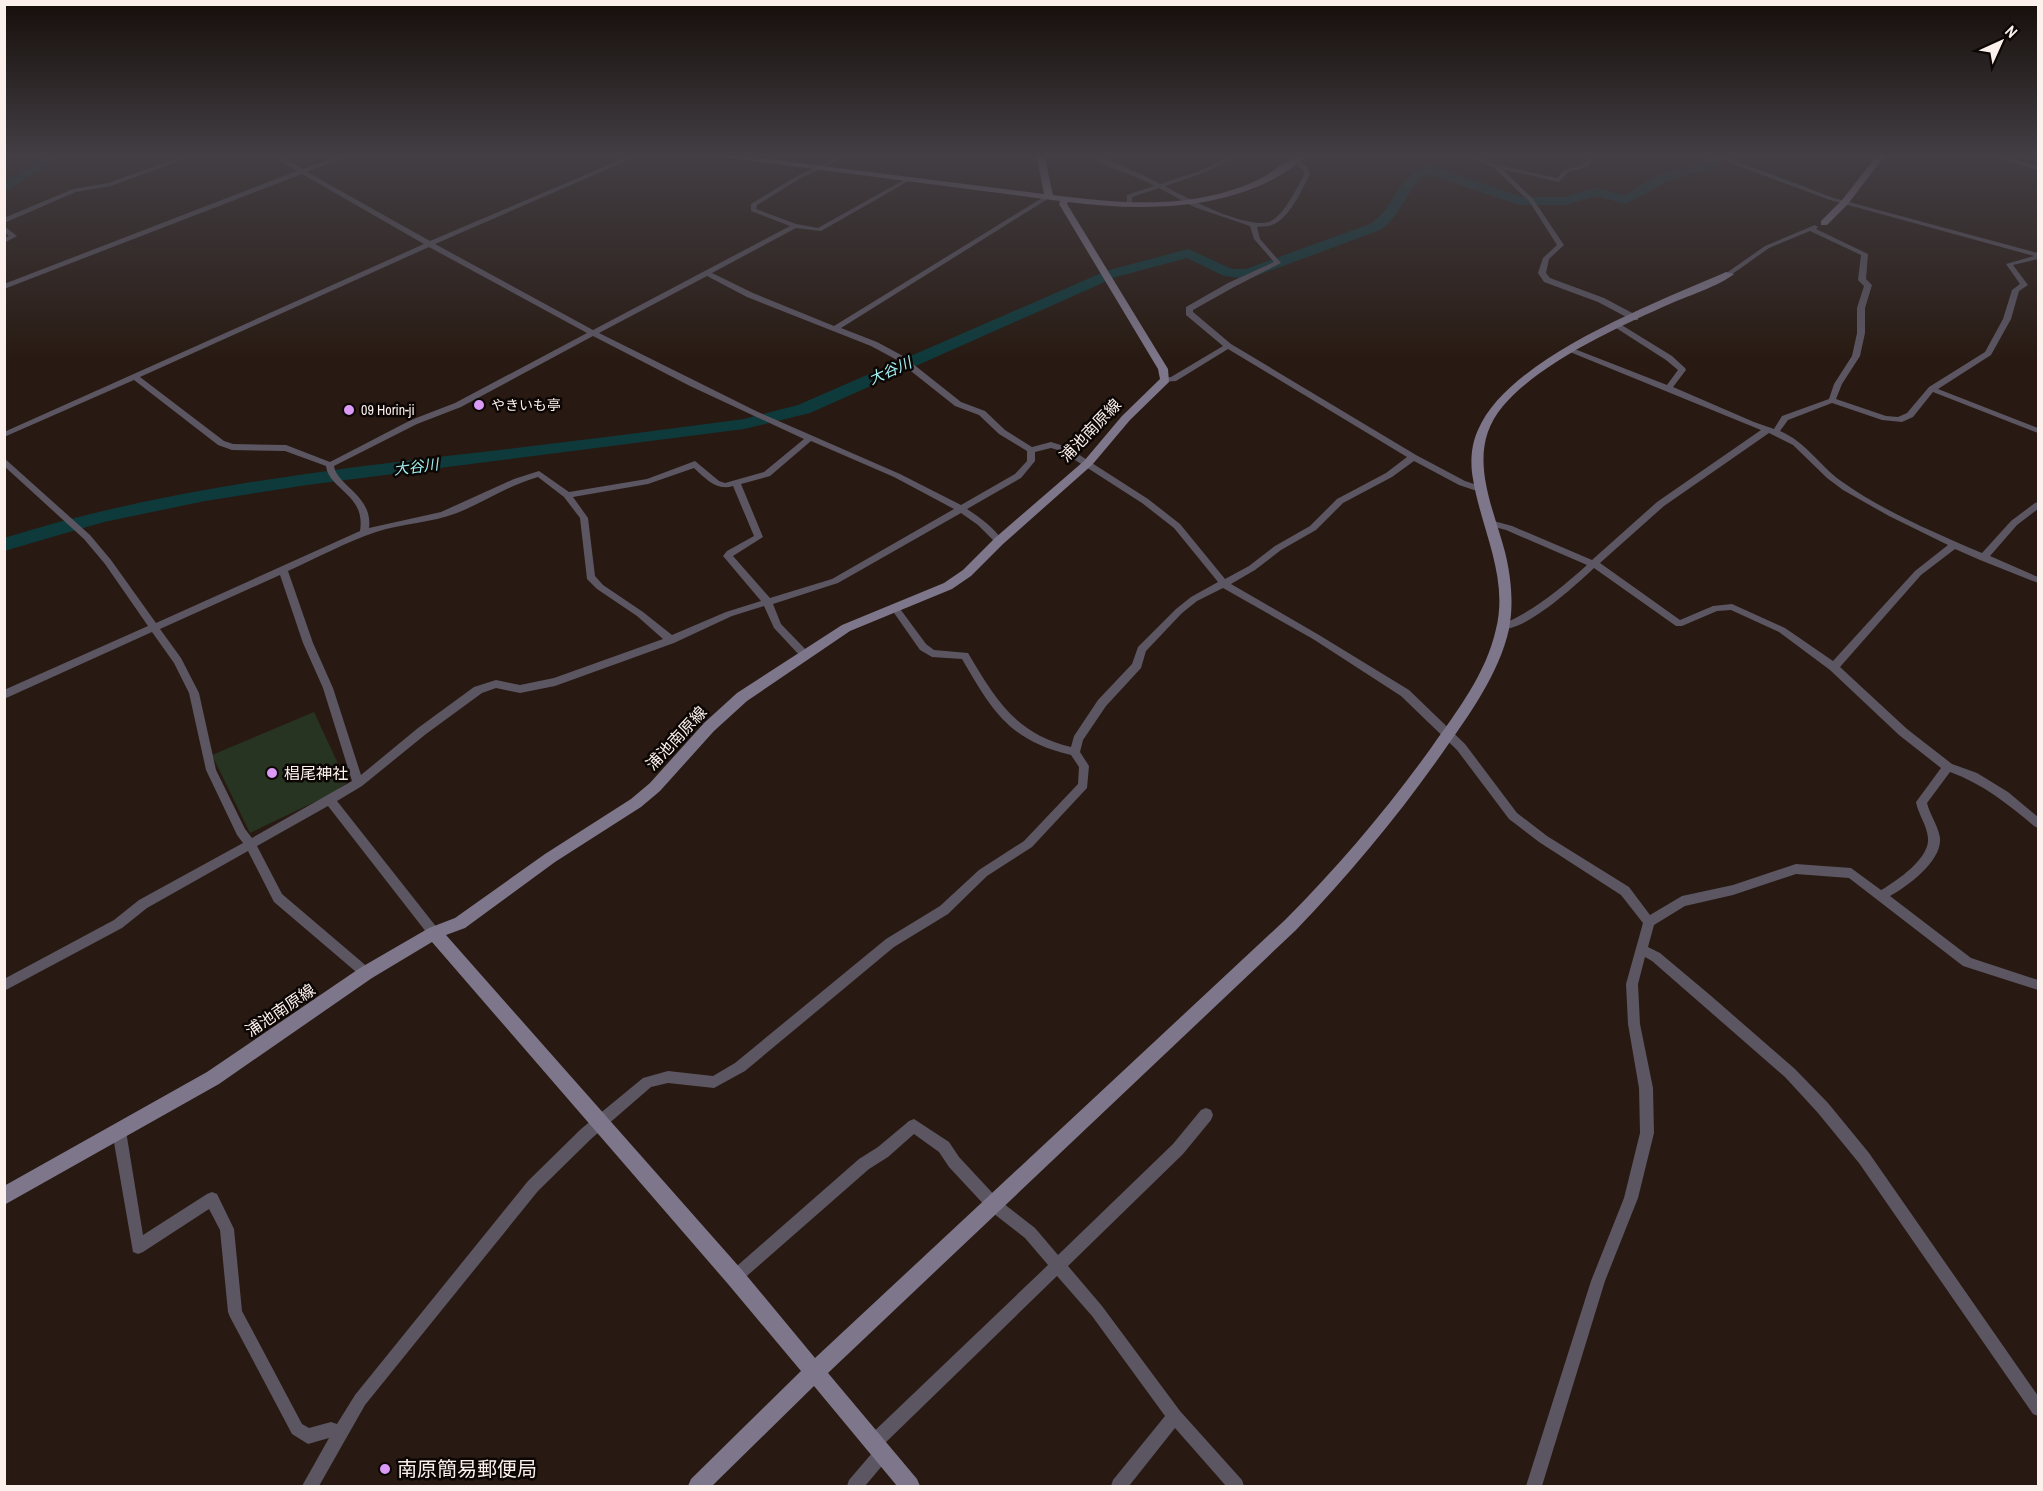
<svg xmlns="http://www.w3.org/2000/svg" width="2043" height="1491" font-family="'Archivo Narrow','Noto Sans JP',sans-serif">
<rect width="100%" height="100%" fill="#281a12"/>
<path fill="#273422" d="M314 712 347 783 331 794 250 833 212 755Z"/>
<g fill="none" stroke-linecap="round" stroke-linejoin="round">
<path stroke="#0e3a3c" stroke-width="2" d="M1716 154 1807 188"/>
<g fill="#0e3a3c" fill-rule="evenodd">
<path d="M49 154H64L4 192V182Z"/>
<path d="M1708 154H1718L1720 157 1717 166 1668 181 1626 204 1595 196 1566 205H1520L1427 174C1406 188 1402 216 1380 230L1248 279 1224 276 1187 258 1116 277 810 413 744 429 307 485 205 501 104 522 4 551V538C151 492 303 473 455 455 552 444 648 432 744 419L798 405 1106 271 1188 249 1232 269H1246L1370 224C1398 206 1395 174 1431 165L1522 197H1565L1595 188 1624 195 1658 175 1701 163 1706 161Z"/>
</g>
<g fill="#5b5662" fill-rule="evenodd">
<path d="M190 154H198L111 186 76 192 4 223V218L73 189 108 183Z"/>
<path d="M268 154H275L303 169 344 154H351L350 155 307 172 430 241 634 154H641L640 155 435 244 593 330 790 226 751 211V204L797 176 845 154H852L801 178 757 205 756 209 796 224 818 228 909 177 914 178 821 231 796 228 712 273 753 293 834 326 1047 195H1051V197L841 328 877 342 903 356 961 402 985 411 1005 430 1032 447 1051 442 1067 447 1148 499 1180 524 1225 579 1249 566 1275 546 1310 526 1337 499 1386 473 1407 457 1228 349 1176 381 1162 382V378L1171 377 1223 346 1186 315V307L1228 283 1274 262 1254 239 1250 226 1194 207 1159 188 1132 197V205L1127 206V195L1154 186C1133 173 1105 169 1086 154 1096 153 1149 177 1160 184L1197 172 1236 154H1243L1201 174 1165 186C1186 198 1246 229 1269 222 1284 216 1297 188 1304 174L1303 170 1292 160 1297 159 1308 168 1310 174C1302 190 1289 219 1272 225 1267 227 1262 226 1257 227L1260 239 1281 263 1234 287 1193 310V312L1231 344 1416 455 1465 481 1483 487 1484 489 1480 492 1459 485 1414 461 1392 477 1343 503 1316 530 1281 550 1255 570 1231 584 1319 635 1409 690 1465 744 1517 813 1547 836 1629 887 1650 915 1682 896 1733 885 1796 864 1851 868 1881 890 1883 889C1898 880 1930 858 1928 838 1927 825 1918 814 1916 802L1941 768 1899 735 1830 670 1779 632 1731 610 1717 611 1682 626H1676L1594 568C1576 585 1524 633 1500 629L1498 627 1500 625C1533 612 1560 589 1587 565L1506 530 1487 525V521L1490 520 1512 526 1592 560 1657 502 1761 430 1565 350 1572 348 1667 385 1678 370 1666 360 1613 326 1620 324 1672 356 1685 368 1686 370 1673 387 1754 422 1774 429 1782 416 1829 399 1834 384 1852 356 1857 333V308L1864 286 1858 280 1861 255 1810 231 1769 248 1731 275 1725 274 1765 246 1815 225 1818 227 1816 229 1868 254 1866 279 1872 285 1865 308V333L1860 356 1842 384 1836 399 1886 416 1898 417 1907 413 1929 387 1985 352 2003 319 2012 290 2020 284 2006 264 2034 256 1830 200 1709 155 1708 154H1716L1834 198 2038 253V259L2013 265 2028 285 2019 291 2011 319 1991 355 1938 389 2038 428V433L1933 392 1913 417 1902 422 1882 420 1832 403 1788 420 1780 431C1806 442 1819 465 1841 481 1883 511 1935 533 1982 553L2011 521 2035 503 2038 502V509L2017 525 1990 556 2038 577V583L1980 560 1955 549 1921 575 1840 667 1907 729 1952 764 1977 773 2008 792 2038 817V828L2034 826C2008 804 1983 784 1950 772L1927 803C1930 815 1938 825 1940 838 1942 861 1908 886 1890 896L1971 958 2038 980V990L1963 966 1849 878 1796 874 1733 895 1685 906 1654 925 1648 947 1660 953 1710 995 1795 1069 1828 1103 1869 1153 2038 1396V1416L2033 1414 1859 1163 1818 1113 1785 1077 1652 961 1645 957 1638 984 1640 1024 1653 1088 1654 1133 1638 1198 1605 1281 1542 1486H1526L1591 1281 1624 1198 1640 1133 1639 1088 1628 1024 1626 984 1643 923 1621 895 1539 842 1509 819 1457 750 1401 696 1313 639 1223 588 1197 601 1182 613 1146 651 1141 668 1106 706 1083 740 1080 752 1089 766 1087 788 1032 847 987 876 948 914 894 947 745 1071 714 1088 668 1083 651 1087 591 1139 538 1191 365 1405 319 1486H302L329 1438 308 1444 292 1434 230 1317 228 1312 220 1230 209 1209 143 1252 138 1254 133 1252 112 1131 114 1126 119 1124 124 1126 126 1131 143 1235 207 1194 212 1192 217 1194 234 1229 242 1311 302 1424 309 1428 331 1422 337 1424 355 1395 528 1181 581 1129 643 1078 668 1071 713 1076 735 1063 886 939 940 906 979 870 1024 841 1078 784 1079 767 1071 755C1009 740 993 712 962 659L932 657 920 650 892 610 890 608 892 606H898L926 644 934 650 968 653C996 700 1015 733 1071 747L1074 736 1098 700 1132 664 1138 647 1176 609 1191 597 1218 582 1174 528 1142 503 1061 451 1051 448 1035 452V461L1021 478 967 509C981 518 994 528 1003 541L1002 543H996L978 525 961 513 838 583 773 604 781 624 808 652 810 655 808 658H802L774 628 764 606 732 616 674 643 555 686 520 693 496 688 482 693 426 734 362 786 337 801 438 929 440 933 438 937 434 938 430 937 328 806 257 846 282 894 370 969 372 973 370 977 366 979 362 977 274 902 248 851 147 908 122 928 4 991V979L114 920 139 900 243 843 237 835 206 770 189 693 174 663 152 632 4 699V690L148 626 105 564 84 539 4 466V458L90 535 111 560 156 623 360 531C366 494 329 490 326 466L285 451 232 450 218 445 134 380 4 437V432L424 244 302 174 4 289V284L297 171ZM429 247 587 333 455 403 411 420 330 462 286 445 233 444 224 441 140 377ZM707 276 747 297 871 346 897 360 955 406 979 415 999 434 1027 451V461L1015 474 961 505 900 474 758 412 599 333ZM593 336 690 386 804 439 764 472 725 483 719 481 695 461 647 479 569 492 539 471 514 479 441 512 369 528C373 495 337 486 334 466L417 424 461 407ZM1769 433 1793 445 1827 478 1843 490 1889 516 1948 545 1915 571 1833 661 1785 628 1732 604 1713 606 1680 620 1600 563 1664 506ZM811 441 894 477 954 509 832 579 770 598 733 556 763 537 741 484 770 476ZM694 468C706 479 716 491 733 486L754 536 727 551 723 556 761 601 726 612 672 635 643 612 603 585 595 576 588 518 573 497 648 484ZM538 477 564 497 580 518 587 579 597 589 637 616 663 639 554 678 520 685 496 680 474 687 418 728 361 775 333 688 313 643 288 571C317 558 346 542 376 532 403 523 431 523 457 513 485 502 509 485 538 477ZM280 575 303 643 323 688 352 781 252 838 245 829 216 770 199 693 181 658 160 629Z"/>
<path d="M1463 154H1470L1497 165 1557 178 1564 170 1583 165 1592 155 1626 154 1623 156 1596 158 1587 167 1568 172 1559 182 1502 169 1533 199 1564 245 1549 259 1546 273 1550 278 1604 298 1638 316V320H1632L1598 302 1544 282 1538 273 1543 258 1557 245 1529 201 1493 167Z"/>
<path d="M1985 154H1993L2038 166V170Z"/>
<path d="M4 226 17 236 4 243V238L9 236 4 232Z"/>
<path d="M1206 1108 1211 1110 1213 1115 1211 1120 1183 1154 1068 1266 1102 1306 1180 1411 1242 1480 1244 1486H1226L1175 1428 1129 1486H1111L1113 1480 1165 1416 1092 1316 1057 1276 882 1446 887 1448 889 1454 887 1460 865 1486H847L849 1480 873 1452 867 1450 865 1444 867 1438 1048 1265 1025 1238 989 1210 949 1167 939 1152 914 1134 888 1157 869 1169 740 1282 735 1284 730 1282 728 1277 730 1272 859 1159 878 1147 909 1121 914 1119 949 1142 959 1157 999 1200 1035 1228 1058 1255 1173 1144 1201 1110Z"/>
</g>
<g fill="#7e768a" fill-rule="evenodd">
<path d="M709 154H728L1044 194 1036 154H1044L1053 195C1108 202 1167 208 1222 193 1235 189 1249 185 1261 178 1276 171 1293 152 1309 154 1246 212 1147 212 1068 202L1067 204 1168 369 1169 382 1130 420 1092 465 1003 544 971 576 952 589 850 631 747 701 714 731 660 791 641 807 555 862 465 928 446 935 742 1270 815 1358 1285 920C1339 866 1387 809 1431 748 1457 711 1486 674 1496 629 1509 577 1481 529 1473 479 1470 463 1471 445 1478 430 1509 357 1656 303 1726 272L1734 274C1719 286 1690 295 1672 303 1618 327 1542 361 1503 406 1465 451 1492 503 1505 552 1511 576 1514 604 1509 629 1499 674 1469 715 1443 752 1398 816 1350 874 1296 930L828 1373 917 1479 920 1486H897L814 1386 712 1486H688L691 1479 801 1371 728 1284 432 942 372 978 219 1084 4 1205V1186L207 1072 360 968 429 928 455 918 545 854 631 799 650 783 704 723 737 693 842 625 944 583 963 570 995 538 1084 461 1122 416 1160 379 1158 369 1059 204 1060 201 713 156Z"/>
<path d="M1878 154H1886L1848 204 1827 225H1821V221L1842 200Z"/>
</g>
</g>
<path fill="#4c3325" d="M2015 154H2038V156L2034 163 2013 157Z"/>
<linearGradient id="sky" x2="0" y2="1"><stop stop-color="#160e0a"/><stop offset="0.43" stop-color="#423e44"/><stop offset="1" stop-color="#423e44" stop-opacity="0"/></linearGradient>
<rect width="2043" height="362" fill="url(#sky)"/>
<g fill="#da9af6" stroke="#0c0604" stroke-width="2">
<circle cx="479" cy="405" r="6"/>
<circle cx="349" cy="410" r="6"/>
<circle cx="272" cy="773" r="6"/>
<circle cx="385" cy="1469" r="6"/>
</g>
<g text-anchor="middle" stroke-width="5" stroke-linejoin="round" paint-order="stroke">
<g font-size="14" fill="#fbf0eb" stroke="#0c0604" text-anchor="start">
<text x="491" y="410">やきいも亭</text>
<text x="361" y="415">09 Horin-ji</text>
</g>
<g font-size="15" font-style="italic" fill="#a2f0f3" stroke="#0c0604">
<text transform="translate(890 371) rotate(-24)" y="5">大谷川</text>
<text transform="translate(416 467) rotate(-7)" y="5">大谷川</text>
</g>
<g font-size="16" fill="#fbf0eb" stroke="#0c0604">
<text transform="translate(1090 430) rotate(-46)" y="6">浦池南原線</text>
<text transform="translate(676 738) rotate(-47)" y="6">浦池南原線</text>
<text transform="translate(280 1010) rotate(-34)" y="6">浦池南原線</text>
</g>
<g font-size="16" fill="#fbf0eb" stroke="#0c0604" text-anchor="start">
<text x="284" y="779">椙尾神社</text>
</g>
<g font-size="20" fill="#fbf0eb" stroke="#0c0604" text-anchor="start">
<text x="397" y="1476">南原簡易郵便局</text>
</g>
</g>
<rect width="2043" height="1491" fill="none" stroke="#fbf0eb" stroke-width="12"/>
<g transform="translate(2001 42) rotate(45)" stroke="#0c0604" stroke-width="4.5" paint-order="stroke">
<path d="M0-4.5L10 22L0 15L-10 22Z" fill="#fbf0eb"/>
<text y="-9" font-size="16" font-weight="bold" text-anchor="middle" fill="#fbf0eb">N</text>
</g>
</svg>
